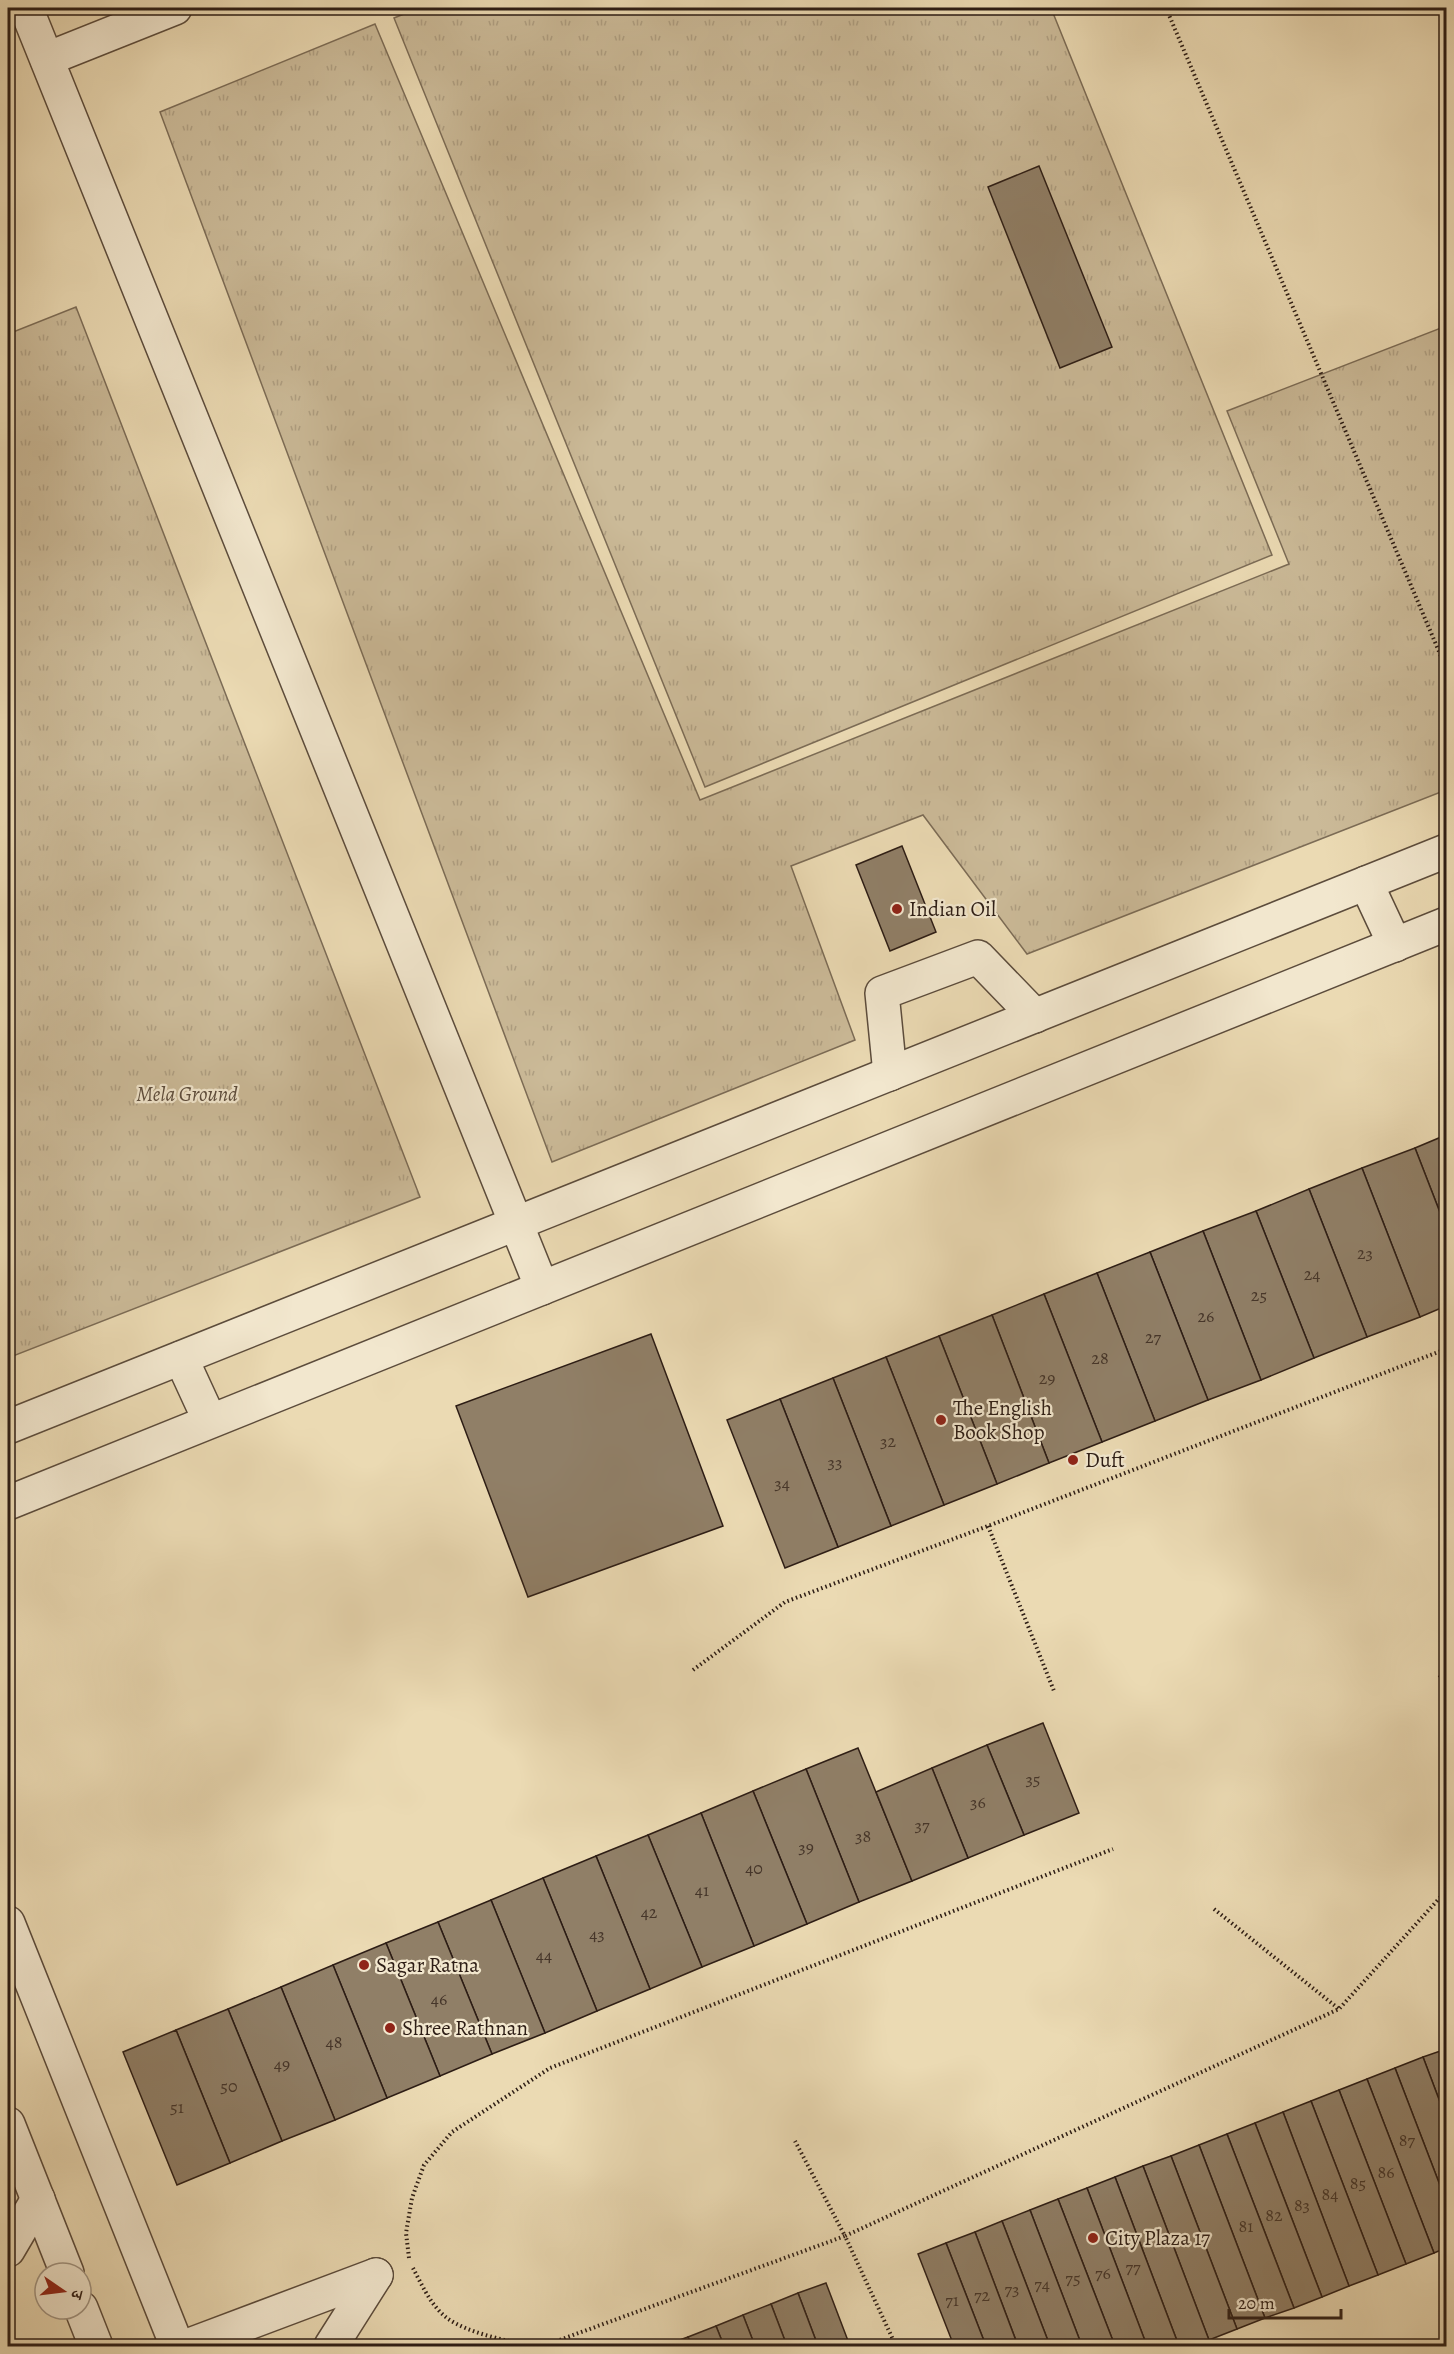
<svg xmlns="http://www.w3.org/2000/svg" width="1454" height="2354" font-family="Alegreya,'Noto Serif Devanagari',serif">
<defs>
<pattern id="park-tufts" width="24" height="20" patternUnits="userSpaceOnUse" patternTransform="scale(1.5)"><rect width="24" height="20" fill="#cbba98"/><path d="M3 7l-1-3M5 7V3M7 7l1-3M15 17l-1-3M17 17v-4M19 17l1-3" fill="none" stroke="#af9f82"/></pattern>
</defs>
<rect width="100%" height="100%" fill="#ebdab3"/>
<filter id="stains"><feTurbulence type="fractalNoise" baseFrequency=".00333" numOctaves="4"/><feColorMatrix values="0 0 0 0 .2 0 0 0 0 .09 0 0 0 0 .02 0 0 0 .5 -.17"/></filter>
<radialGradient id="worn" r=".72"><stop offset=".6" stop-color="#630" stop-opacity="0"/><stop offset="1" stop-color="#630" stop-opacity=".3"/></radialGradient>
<g fill="url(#park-tufts)" stroke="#7c6c56" stroke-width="1.5">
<path d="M419 8H1051L1272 555 705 787 394 18Z"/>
<path d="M375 24 700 800 1289 564 1227 411 1446 326V790L1027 954 923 815 791 866 855 1040 552 1162 160 112Z"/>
<path d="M76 307 420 1197 8 1358V334Z"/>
</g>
<g fill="#907f67" stroke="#2d1d15" stroke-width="1.5">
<path d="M1039 166 1112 347 1060 368 988 187Z"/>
<path d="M902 846 936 932 890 951 856 865Z"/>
<path d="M1446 1135V1228L1415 1148Z"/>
<path d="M1415 1148 1446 1228V1306L1420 1317 1362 1168Z"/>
<path d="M1362 1168 1420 1317 1367 1337 1309 1189Z"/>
<path d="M1309 1189 1367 1337 1314 1358 1256 1211Z"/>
<path d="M1256 1211 1314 1358 1261 1380 1203 1231Z"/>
<path d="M1203 1231 1261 1380 1208 1400 1150 1252Z"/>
<path d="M1150 1252 1208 1400 1155 1421 1097 1273Z"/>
<path d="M1097 1273 1155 1421 1102 1442 1044 1294Z"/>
<path d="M1044 1294 1102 1442 1049 1463 992 1315Z"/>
<path d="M992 1315 1049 1463 997 1484 939 1336Z"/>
<path d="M651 1334 723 1526 528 1597 456 1406Z"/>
<path d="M939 1336 997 1484 944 1505 886 1357Z"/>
<path d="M886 1357 944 1505 891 1526 833 1378Z"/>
<path d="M833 1378 891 1526 838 1547 780 1399Z"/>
<path d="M780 1399 838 1547 785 1568 727 1420Z"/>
<path d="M1043 1723 1079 1813 1024 1835 987 1745Z"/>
<path d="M987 1745 1024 1835 968 1858 932 1768Z"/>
<path d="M858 1748 912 1881 859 1902 806 1769Z"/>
<path d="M932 1768 968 1858 912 1881 876 1792Z"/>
<path d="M806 1769 859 1902 807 1924 753 1791Z"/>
<path d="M753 1791 807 1924 754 1946 701 1813Z"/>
<path d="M701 1813 754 1946 702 1967 648 1835Z"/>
<path d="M648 1835 702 1967 650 1989 596 1856Z"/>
<path d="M596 1856 650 1989 597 2011 543 1878Z"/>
<path d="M543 1878 597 2011 545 2033 491 1900Z"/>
<path d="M491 1900 545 2033 492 2054 438 1922Z"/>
<path d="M438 1922 492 2054 440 2076 386 1943Z"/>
<path d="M386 1943 440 2076 387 2098 333 1965Z"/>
<path d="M333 1965 387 2098 335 2120 281 1987Z"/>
<path d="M281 1987 335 2120 282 2141 228 2009Z"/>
<path d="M228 2009 282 2141 230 2163 176 2030Z"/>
<path d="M176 2030 230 2163 177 2185 123 2052Z"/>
<path d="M1446 2049V2118L1423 2057Z"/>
<path d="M1423 2057 1446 2118V2201L1395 2068Z"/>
<path d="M1395 2068 1446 2201V2248L1434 2253 1367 2079Z"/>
<path d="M1367 2079 1434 2253 1406 2264 1339 2090Z"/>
<path d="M1339 2090 1406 2264 1378 2275 1311 2101Z"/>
<path d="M1311 2101 1378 2275 1349 2286 1283 2112Z"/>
<path d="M1283 2112 1349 2286 1322 2297 1255 2123Z"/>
<path d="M1255 2123 1322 2297 1294 2308 1227 2134Z"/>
<path d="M1227 2134 1294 2308 1265 2318 1199 2145Z"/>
<path d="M1199 2145 1265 2318 1237 2329 1171 2156Z"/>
<path d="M1171 2156 1237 2329 1209 2340 1143 2166Z"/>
<path d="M1143 2166 1209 2340 1193 2346H1179L1115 2177Z"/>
<path d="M1115 2177 1179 2346H1147L1087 2188Z"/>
<path d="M1087 2188 1147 2346H1115L1058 2199Z"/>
<path d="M1058 2199 1115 2346H1082L1030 2210Z"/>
<path d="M1030 2210 1082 2346H1050L1002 2221Z"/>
<path d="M1002 2221 1050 2346H1018L975 2232Z"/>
<path d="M975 2232 1018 2346H986L946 2243Z"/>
<path d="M946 2243 986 2346H954L918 2254Z"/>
<path d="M826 2283 850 2346H818L798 2293Z"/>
<path d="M798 2293 818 2346H787L771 2304Z"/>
<path d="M771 2304 787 2346H755L743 2315Z"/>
<path d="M743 2315 755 2346H724L716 2326Z"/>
<path d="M716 2326 724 2346H692L688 2337Z"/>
<path d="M688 2337 692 2346H663Z"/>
</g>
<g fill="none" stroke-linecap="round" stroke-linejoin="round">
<g stroke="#5c4c3c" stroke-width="36">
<g id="minor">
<path d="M26 8 542 1288"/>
<path d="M47 59 175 8"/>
<path d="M1366 883 1395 945"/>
<path d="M890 1074 882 993 978 957 1035 1016"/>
<path d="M181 1358 210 1421"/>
<path d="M8 1427 1446 851"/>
<path d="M8 1503 1446 924"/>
<path d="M8 1923 177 2346"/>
<path d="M8 2124 67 2273"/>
<path d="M8 2250 38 2199"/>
<path d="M81 2308 96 2346"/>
<path d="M187 2346 376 2275"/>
<path d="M331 2346 376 2275"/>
</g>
</g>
<g stroke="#2d1d15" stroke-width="4" stroke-dasharray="1.5 3" stroke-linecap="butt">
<path d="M1166 8 1446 668"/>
<path d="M988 1526 1054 1691"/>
<path d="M693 1670 785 1602 988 1526 1446 1349"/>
<path d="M1439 1675 1446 1680"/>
<path d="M1214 1909 1339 2009"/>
<path d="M409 2258 406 2233 412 2198 424 2165 452 2132 550 2068 1113 1849"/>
<path d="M413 2268C422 2285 431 2306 447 2318 467 2333 508 2341 532 2346"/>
<path d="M543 2346 845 2236 795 2141"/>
<path d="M896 2346 845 2236 1339 2009 1446 1891"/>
</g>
<use href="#minor" stroke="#f2e7ce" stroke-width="33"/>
</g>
<g fill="#8f2418" stroke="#f2e7ce" stroke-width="2">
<circle cx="897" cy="909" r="6"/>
<circle cx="941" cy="1420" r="6"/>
<circle cx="1073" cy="1460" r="6"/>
<circle cx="364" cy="1965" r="6"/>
<circle cx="390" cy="2028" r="6"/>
<circle cx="1093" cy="2238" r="6"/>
</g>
<g text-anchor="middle" stroke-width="4.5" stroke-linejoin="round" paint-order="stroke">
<g font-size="18" fill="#46362a">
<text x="1365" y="1259">23</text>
<text x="1312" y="1280">24</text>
<text x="1259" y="1301">25</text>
<text x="1206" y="1322">26</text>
<text x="1153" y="1343">27</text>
<text x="1100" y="1364">28</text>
<text x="1047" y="1384">29</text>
<text x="888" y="1447">32</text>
<text x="835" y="1468">33</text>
<text x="782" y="1489">34</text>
<text x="1033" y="1785">35</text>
<text x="978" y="1808">36</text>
<text x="922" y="1831">37</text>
<text x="863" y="1842">38</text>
<text x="806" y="1853">39</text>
<text x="754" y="1874">40</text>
<text x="702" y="1896">41</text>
<text x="649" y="1918">42</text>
<text x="597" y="1940">43</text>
<text x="544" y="1961">44</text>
<text x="439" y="2005">46</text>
<text x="334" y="2048">48</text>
<text x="282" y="2070">49</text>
<text x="229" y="2092">50</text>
<text x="177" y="2113">51</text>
<text x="1407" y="2146">87</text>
<text x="1386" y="2178">86</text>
<text x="1358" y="2189">85</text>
<text x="1330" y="2200">84</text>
<text x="1302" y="2211">83</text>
<text x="1274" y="2221">82</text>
<text x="1246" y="2232">81</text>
<text x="1133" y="2273">77</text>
<text x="1103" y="2279">76</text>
<text x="1073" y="2284">75</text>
<text x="1042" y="2290">74</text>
<text x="1012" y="2295">73</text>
<text x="982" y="2301">72</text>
<text x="952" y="2306">71</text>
</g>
<g font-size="21" fill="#2d1d15" stroke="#f2e7ce" text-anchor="start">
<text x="909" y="916">Indian Oil</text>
<text x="953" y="1415">The English<tspan x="953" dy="24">Book Shop</tspan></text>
<text x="1085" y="1467">Duft</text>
<text x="376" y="1972">Sagar Ratna</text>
<text x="402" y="2035">Shree Rathnan</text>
<text x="1105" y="2245">City Plaza 17</text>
</g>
<g font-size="21" font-style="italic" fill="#5c4c3c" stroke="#f2e7ce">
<text x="187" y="1101">Mela Ground</text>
</g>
</g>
<rect width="1454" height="2354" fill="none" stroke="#ebdab3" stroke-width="30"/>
<rect x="9" y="9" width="1436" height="2336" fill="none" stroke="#2d1d15" stroke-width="3"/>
<rect x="15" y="15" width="1424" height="2324" fill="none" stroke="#2d1d15" stroke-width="1.5"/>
<g transform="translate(63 2291) rotate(104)"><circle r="28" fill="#f2e7ce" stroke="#a39684" stroke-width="1.5"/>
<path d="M0-4.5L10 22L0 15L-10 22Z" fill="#8f2418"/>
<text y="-9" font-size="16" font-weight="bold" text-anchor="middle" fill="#2d1d15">उ</text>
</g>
<path d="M1229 2309v9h112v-9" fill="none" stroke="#2d1d15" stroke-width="3"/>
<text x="1238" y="2309" font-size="18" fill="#2d1d15" stroke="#f2e7ce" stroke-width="4.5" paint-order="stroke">20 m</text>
<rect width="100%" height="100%" filter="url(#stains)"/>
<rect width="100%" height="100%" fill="url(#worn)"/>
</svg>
